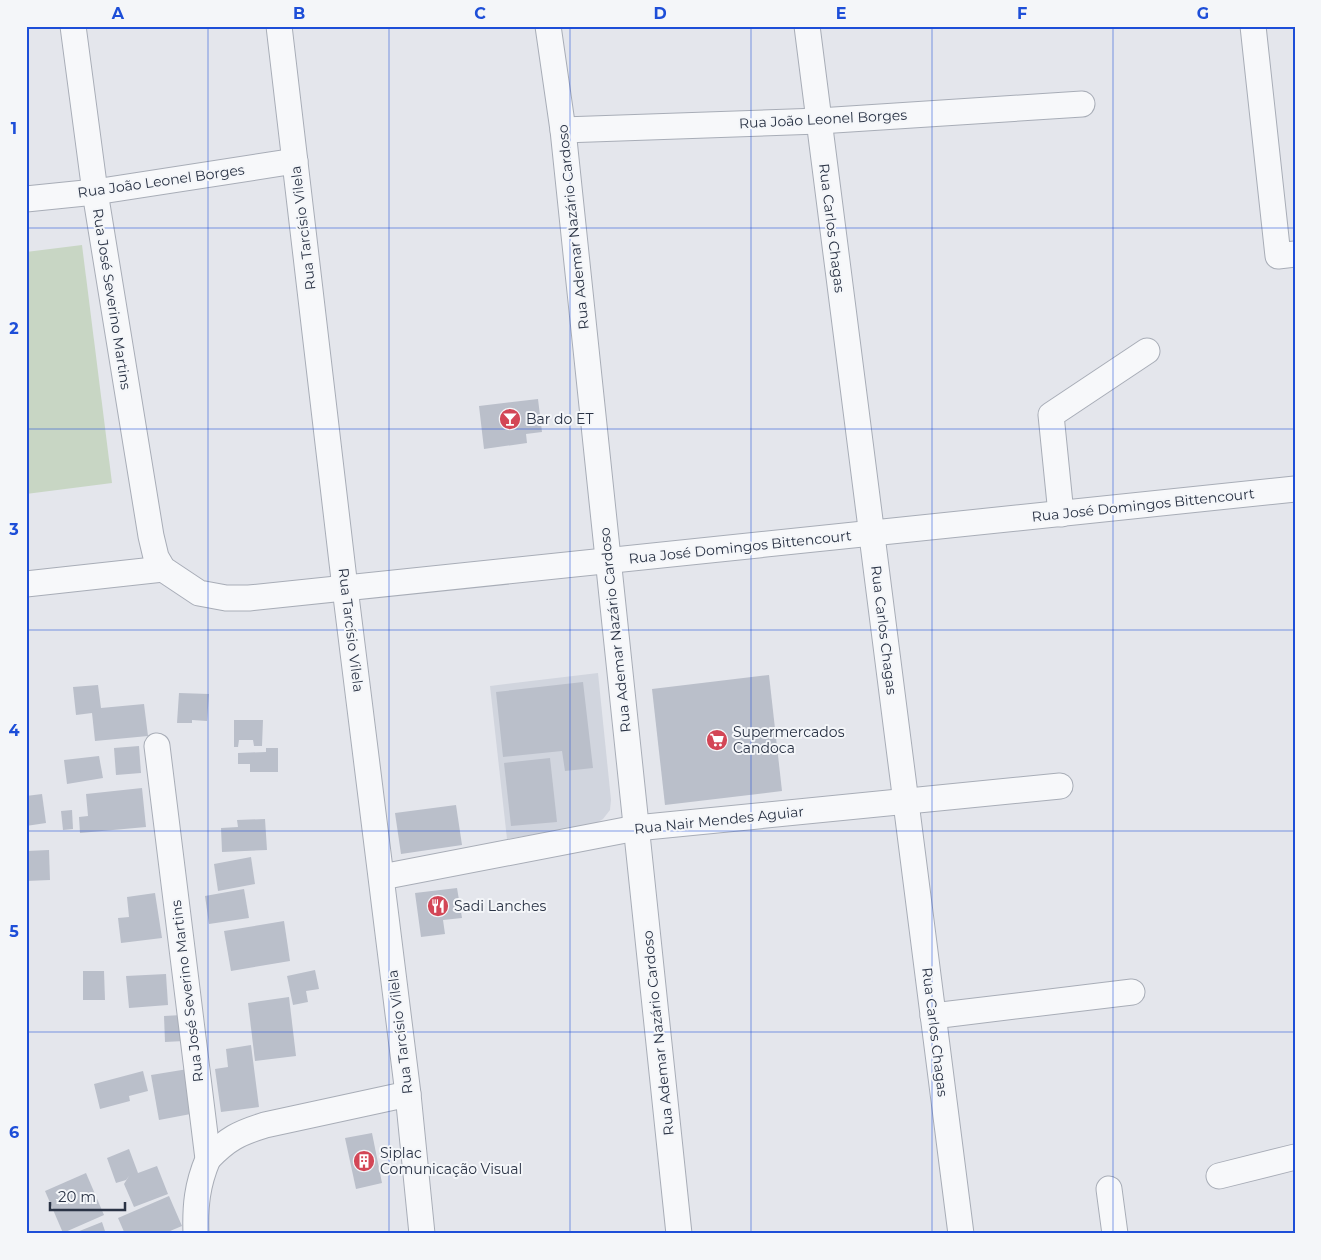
<svg xmlns="http://www.w3.org/2000/svg" width="1321" height="1260" font-family="Montserrat,sans-serif">
<rect width="100%" height="100%" fill="#e4e6ec"/>
<path fill="#d1d5de" d="M598 673 611 800 610 810 603 819 593 825 507 839 490 686Z"/>
<path fill="#c8d6c4" d="M82 245 112 483 26 494V252Z"/>
<g fill="#babfca">
<path d="M538 399 542 432 526 434 527 443 484 449 479 406Z"/>
<path d="M769 675 782 791 665 805 652 689Z"/>
<path d="M583 682 593 768 565 771 562 751 503 757 496 692Z"/>
<path d="M98 685 101 708 144 704 148 736 95 741 92 713 76 715 73 687Z"/>
<path d="M179 693 209 694 207 721 192 720V723H177Z"/>
<path d="M234 720H263L262 746H254L253 740H239L238 747H234Z"/>
<path d="M139 746 141 773 116 775 114 748Z"/>
<path d="M266 748H278V772H250V764H238V753L266 752Z"/>
<path d="M99 756 103 778 67 784 64 760Z"/>
<path d="M550 758 557 822 511 826 504 763Z"/>
<path d="M142 788 146 827 80 833 79 817 88 816 86 794Z"/>
<path d="M42 794 46 823 26 826V796Z"/>
<path d="M456 805 462 845 401 854 395 813Z"/>
<path d="M72 810 73 829 63 830 61 811Z"/>
<path d="M265 819 267 850 222 852 221 828 238 827 237 820Z"/>
<path d="M49 850 50 880 26 881V851Z"/>
<path d="M251 857 255 884 218 891 214 864Z"/>
<path d="M457 888 462 918 443 920 445 934 421 937 415 893Z"/>
<path d="M244 889 249 918 209 924 205 896Z"/>
<path d="M155 893 162 938 121 943 118 918 129 917 127 897Z"/>
<path d="M284 921 290 961 231 971 224 931Z"/>
<path d="M315 970 319 989 306 991 308 1002 293 1005 287 976Z"/>
<path d="M83 971H104L105 1000H83Z"/>
<path d="M166 974 168 1005 129 1008 126 976Z"/>
<path d="M289 997 296 1056 255 1061 248 1003Z"/>
<path d="M182 1015 184 1041 165 1042 164 1016Z"/>
<path d="M251 1045 259 1107 221 1112 215 1069 228 1067 226 1049Z"/>
<path d="M188 1069 196 1113 159 1120 151 1075Z"/>
<path d="M143 1071 148 1091 129 1096 130 1101 100 1109 94 1084Z"/>
<path d="M372 1133 382 1183 356 1189 345 1138Z"/>
<path d="M129 1149 138 1173 157 1166 168 1194 134 1207 124 1184 129 1176 126 1180 116 1183 107 1158Z"/>
<path d="M86 1173 104 1215 63 1233 45 1191Z"/>
<path d="M169 1196 182 1226 163 1234H156L155 1232 150 1234H125L118 1218Z"/>
<path d="M102 1222 106 1234H72Z"/>
</g>
<g fill="none" stroke-linecap="round" stroke-linejoin="round">
<g stroke="#a8adb7" stroke-width="27">
<g id="minor">
<path d="M73 26 95 192 151 536 156 557 163 569 199 593 226 598H249L1295 489"/>
<path d="M279 26 345 588 408 1094 422 1234"/>
<path d="M548 26 563 130 679 1234"/>
<path d="M807 26 961 1234"/>
<path d="M1253 26 1278 256 1295 254"/>
<path d="M563 130 819 121 1082 104"/>
<path d="M26 199 95 192 295 161"/>
<path d="M1061 514 1051 415 1147 351"/>
<path d="M26 584 163 569"/>
<path d="M157 746 208 1159C197 1185 195 1206 196 1234"/>
<path d="M382 877 636 828 1060 786"/>
<path d="M933 1016 1132 992"/>
<path d="M208 1159C227 1139 239 1133 265 1125L408 1094"/>
<path d="M1219 1176 1295 1157"/>
<path d="M1109 1189 1115 1234"/>
</g>
</g>
<use href="#minor" stroke="#f7f8fa" stroke-width="25"/>
</g>
<path fill="none" stroke="#1d4ed8" stroke-width="1" stroke-opacity="0.55" d="M208 26V1234M389 26V1234M570 26V1234M751 26V1234M932 26V1234M1113 26V1234M26 228H1295M26 429H1295M26 630H1295M26 831H1295M26 1032H1295"/>
<defs>
<g id="bar-disc" transform="scale(1.125)"><circle r="9.5" fill="#d34656" stroke="#f4f6f9"/><path d="M-6-5H6L.8 .8V4.5H3.5V6h-7V4.5H-.8V.8Z" fill="#fff"/></g>
<g id="supermarket-disc" transform="scale(1.125)"><circle r="9.5" fill="#d34656" stroke="#f4f6f9"/><path d="M-6-5.5h2.5l.6 2H6L4.5 2H-2.5L-4.4-4H-6ZM-1.5 3.2a1.3 1.3 0 1 0 .1 0ZM3 3.2a1.3 1.3 0 1 0 .1 0Z" fill="#fff"/></g>
<g id="restaurant-disc" transform="scale(1.125)"><circle r="9.5" fill="#d34656" stroke="#f4f6f9"/><path d="M-5-6h1v4h1v-4h1v4h1v-4h1v5L-1.5 .5V6h-2V.5L-5-1ZM5-6V6H3V1.5H1.5Q1.5-4 5-6Z" fill="#fff"/></g>
<g id="building-disc" transform="scale(1.125)"><circle r="9.5" fill="#d34656" stroke="#f4f6f9"/><path d="M-4-6H4V6H1V3H-1V6H-4ZM-2.5-4.3h1.7v1.8h-1.7ZM.8-4.3h1.7v1.8H.8ZM-2.5-1h1.7V.8h-1.7ZM.8-1h1.7V.8H.8Z" fill="#fff"/></g>
</defs>
<g fill-rule="evenodd">
<use href="#bar-disc" x="510" y="419"/>
<use href="#supermarket-disc" x="717" y="740"/>
<use href="#restaurant-disc" x="438" y="906"/>
<use href="#building-disc" x="364" y="1161"/>
</g>
<g text-anchor="middle" stroke-width="4" stroke-linejoin="round" paint-order="stroke">
<g font-size="14" fill="#2a3345" stroke="#f4f6f9">
<text transform="translate(823 119) rotate(-3)" y="5">Rua João Leonel Borges</text>
<text transform="translate(161 181) rotate(-8)" y="5">Rua João Leonel Borges</text>
<text transform="translate(573 227) rotate(-96)" y="5">Rua Ademar Nazário Cardoso</text>
<text transform="translate(303 228) rotate(-97)" y="5">Rua Tarcísio Vilela</text>
<text transform="translate(832 228) rotate(83)" y="5">Rua Carlos Chagas</text>
<text transform="translate(112 299) rotate(81)" y="5">Rua José Severino Martins</text>
<text transform="translate(1143 505) rotate(-6)" y="5">Rua José Domingos Bittencourt</text>
<text transform="translate(740 547) rotate(-6)" y="5">Rua José Domingos Bittencourt</text>
<text transform="translate(351 630) rotate(83)" y="5">Rua Tarcísio Vilela</text>
<text transform="translate(615 630) rotate(-96)" y="5">Rua Ademar Nazário Cardoso</text>
<text transform="translate(884 630) rotate(83)" y="5">Rua Carlos Chagas</text>
<text transform="translate(719 820) rotate(-6)" y="5">Rua Nair Mendes Aguiar</text>
<text transform="translate(187 991) rotate(-97)" y="5">Rua José Severino Martins</text>
<text transform="translate(400 1032) rotate(-97)" y="5">Rua Tarcísio Vilela</text>
<text transform="translate(935 1032) rotate(83)" y="5">Rua Carlos Chagas</text>
<text transform="translate(658 1033) rotate(-96)" y="5">Rua Ademar Nazário Cardoso</text>
</g>
<g font-size="14" fill="#2a3345" stroke="#f4f6f9" text-anchor="start">
<text x="526" y="424">Bar do ET</text>
<text x="733" y="737">Supermercados<tspan x="733" dy="16">Candoca</tspan></text>
<text x="454" y="911">Sadi Lanches</text>
<text x="380" y="1158">Siplac<tspan x="380" dy="16">Comunicação Visual</tspan></text>
</g>
</g>
<rect width="1321" height="1260" fill="none" stroke="#f4f6f9" stroke-width="55"/>
<path d="M50 1202v8h75v-8" fill="none" stroke="#2a3345" stroke-width="2.5"/>
<text x="58" y="1202" font-size="15" fill="#2a3345" stroke="#f4f6f9" stroke-width="4" paint-order="stroke">20 m</text>
<rect x="28" y="28" width="1266" height="1204" fill="none" stroke="#1d4ed8" stroke-width="2"/>
<g font-size="16" text-anchor="middle" font-weight="bold" fill="#1d4ed8">
<text x="118" y="19">A</text>
<text x="299" y="19">B</text>
<text x="480" y="19">C</text>
<text x="660" y="19">D</text>
<text x="841" y="19">E</text>
<text x="1022" y="19">F</text>
<text x="1203" y="19">G</text>
<text x="14" y="134">1</text>
<text x="14" y="334">2</text>
<text x="14" y="535">3</text>
<text x="14" y="736">4</text>
<text x="14" y="937">5</text>
<text x="14" y="1138">6</text>
</g>
</svg>
